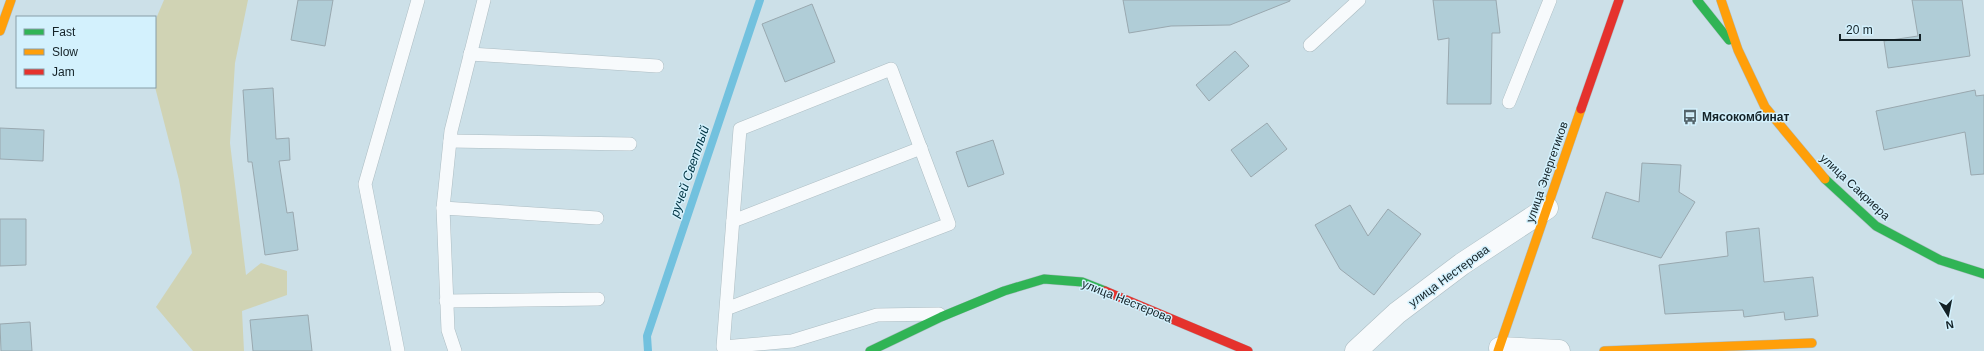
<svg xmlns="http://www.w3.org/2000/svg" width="1984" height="351" font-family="Arial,sans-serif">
<rect width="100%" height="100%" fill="#cce0e8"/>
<path fill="#d0d3b4" d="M164 0H248L235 63 230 143 246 275 261 263 287 271V295L242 311 244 351H193L156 307 192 253 179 180 155 87V21Z"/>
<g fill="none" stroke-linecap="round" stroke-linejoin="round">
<path stroke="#72c1de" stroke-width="8" d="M648 351 647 336 760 0"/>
</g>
<g fill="#b0cdd7" stroke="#99a8af">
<path d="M298 0H333L325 46 291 40Z"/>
<path d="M1123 0H1290V1L1230 25 1171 26 1129 33Z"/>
<path d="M1433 0H1496L1500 33H1492L1491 104H1447L1449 38 1438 40Z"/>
<path d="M1912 0H1962L1970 56 1888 68 1884 41 1918 36Z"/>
<path d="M812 4 835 62 785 82 762 24Z"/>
<path d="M1235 51 1249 66 1209 101 1196 85Z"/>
<path d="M273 88 276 139 289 138 290 160 279 161 287 213 293 212 298 250 265 255 252 162H248L243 90Z"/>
<path d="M1975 90 1976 96 1984 95V174L1971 175 1965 132 1884 150 1876 111Z"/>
<path d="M1267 123 1287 149 1251 177 1231 150Z"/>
<path d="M0 128 44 130 43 161 0 159Z"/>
<path d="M993 140 1004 174 968 187 956 152Z"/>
<path d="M1642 163 1681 165 1679 192 1695 202 1661 258 1592 238 1606 192 1639 202Z"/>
<path d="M1350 205 1368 236 1388 209 1421 234 1374 295 1340 269 1315 225Z"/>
<path d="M0 219H26V265L0 266Z"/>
<path d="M1759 228 1764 282 1813 277 1818 316 1785 320 1784 312 1744 317 1743 310 1665 314 1659 265 1728 256 1726 232Z"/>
<path d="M308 315 312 351H253L250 320Z"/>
<path d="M30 322 32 351H1L0 324Z"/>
</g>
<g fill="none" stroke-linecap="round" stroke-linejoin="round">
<g stroke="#adbdc3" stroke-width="14">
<g id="lane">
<path d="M1310 45 1359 0"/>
<path d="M470 54 657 66"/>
<path d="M1509 102 1550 0"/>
<path d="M450 141 630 144"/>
<path d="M443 208 597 218"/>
<path d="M733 221 921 148"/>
<path d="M446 301 598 299"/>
<path d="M726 309 949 224 891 69 740 129 723 347 792 341 877 315 939 314"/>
<path d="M398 351 365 184 418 0"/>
<path d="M455 351 448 330 443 208 451 131 484 0"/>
</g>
</g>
<g stroke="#adbdc3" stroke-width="23">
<g id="street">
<path d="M1500 348 1559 351"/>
<path d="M1356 351 1397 313 1462 264 1547 208"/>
</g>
</g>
<g stroke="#adbdc3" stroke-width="10">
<g id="fast">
<path d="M1697 0 1729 40"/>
<path d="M1825 179 1876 226 1940 260 1984 274"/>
<path d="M870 351 941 317 1004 291 1044 279 1082 282 1105 291"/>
</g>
</g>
<g stroke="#adbdc3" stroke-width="10">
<g id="slow">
<path d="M1721 0 1738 50 1765 107 1825 179"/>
<path d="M0 31 11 0"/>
<path d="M1498 351 1581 109"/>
<path d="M1604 351 1812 343"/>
</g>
</g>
<g stroke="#adbdc3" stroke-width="10">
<g id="jam">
<path d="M1581 109 1619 0"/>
<path d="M1105 291 1248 351"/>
</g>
</g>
<use href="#lane" stroke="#f7fafc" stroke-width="13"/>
<use href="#street" stroke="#f7fafc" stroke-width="22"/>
<use href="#fast" stroke="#30b455" stroke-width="9"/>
<use href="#slow" stroke="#ff9f0a" stroke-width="9"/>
<use href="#jam" stroke="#e5322d" stroke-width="9"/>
</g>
<defs>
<g id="bus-bare" transform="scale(1.2)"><path d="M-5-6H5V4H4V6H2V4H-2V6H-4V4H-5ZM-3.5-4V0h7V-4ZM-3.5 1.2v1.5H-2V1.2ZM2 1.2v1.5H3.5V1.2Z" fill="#54646b" stroke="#d3f1fd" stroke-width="2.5" paint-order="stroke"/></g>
</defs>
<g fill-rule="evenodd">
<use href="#bus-bare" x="1690" y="117"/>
</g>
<g text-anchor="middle" stroke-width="3" stroke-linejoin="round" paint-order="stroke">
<g font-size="12" font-weight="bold" fill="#142227" stroke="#d3f1fd" text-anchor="start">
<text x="1702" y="121">Мясокомбинат</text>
</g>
<g font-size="12" fill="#142227" stroke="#d3f1fd">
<text transform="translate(1547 172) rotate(-71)" y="4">улица Энергетиков</text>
<text transform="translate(1855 187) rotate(43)" y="4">улица Сакриера</text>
<text transform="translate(1449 276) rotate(-36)" y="4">улица Нестерова</text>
<text transform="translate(1127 301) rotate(22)" y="4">улица Нестерова</text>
</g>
<g font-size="13" font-style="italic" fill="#023443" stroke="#d3f1fd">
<text transform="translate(689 171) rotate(-71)" y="5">ручей Светлый</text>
</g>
</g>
<rect x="16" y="16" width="140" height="72" fill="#d3f1fd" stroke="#879ea7"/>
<rect x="24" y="29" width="20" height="6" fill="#30b455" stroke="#879ea7"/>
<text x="52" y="36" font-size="12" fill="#142227">Fast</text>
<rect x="24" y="49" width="20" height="6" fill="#ff9f0a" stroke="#879ea7"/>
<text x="52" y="56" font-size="12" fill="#142227">Slow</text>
<rect x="24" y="69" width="20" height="6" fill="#e5322d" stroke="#879ea7"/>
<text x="52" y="76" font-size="12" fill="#142227">Jam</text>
<g transform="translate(1948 315) rotate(170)" stroke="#d3f1fd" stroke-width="3" paint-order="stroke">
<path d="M0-3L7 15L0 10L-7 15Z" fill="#142227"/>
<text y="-6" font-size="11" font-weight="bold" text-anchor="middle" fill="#142227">N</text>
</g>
<path d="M1840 34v6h80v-6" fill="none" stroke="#142227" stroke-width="2"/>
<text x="1846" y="34" font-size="12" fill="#142227" stroke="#d3f1fd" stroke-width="3" paint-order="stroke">20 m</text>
</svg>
